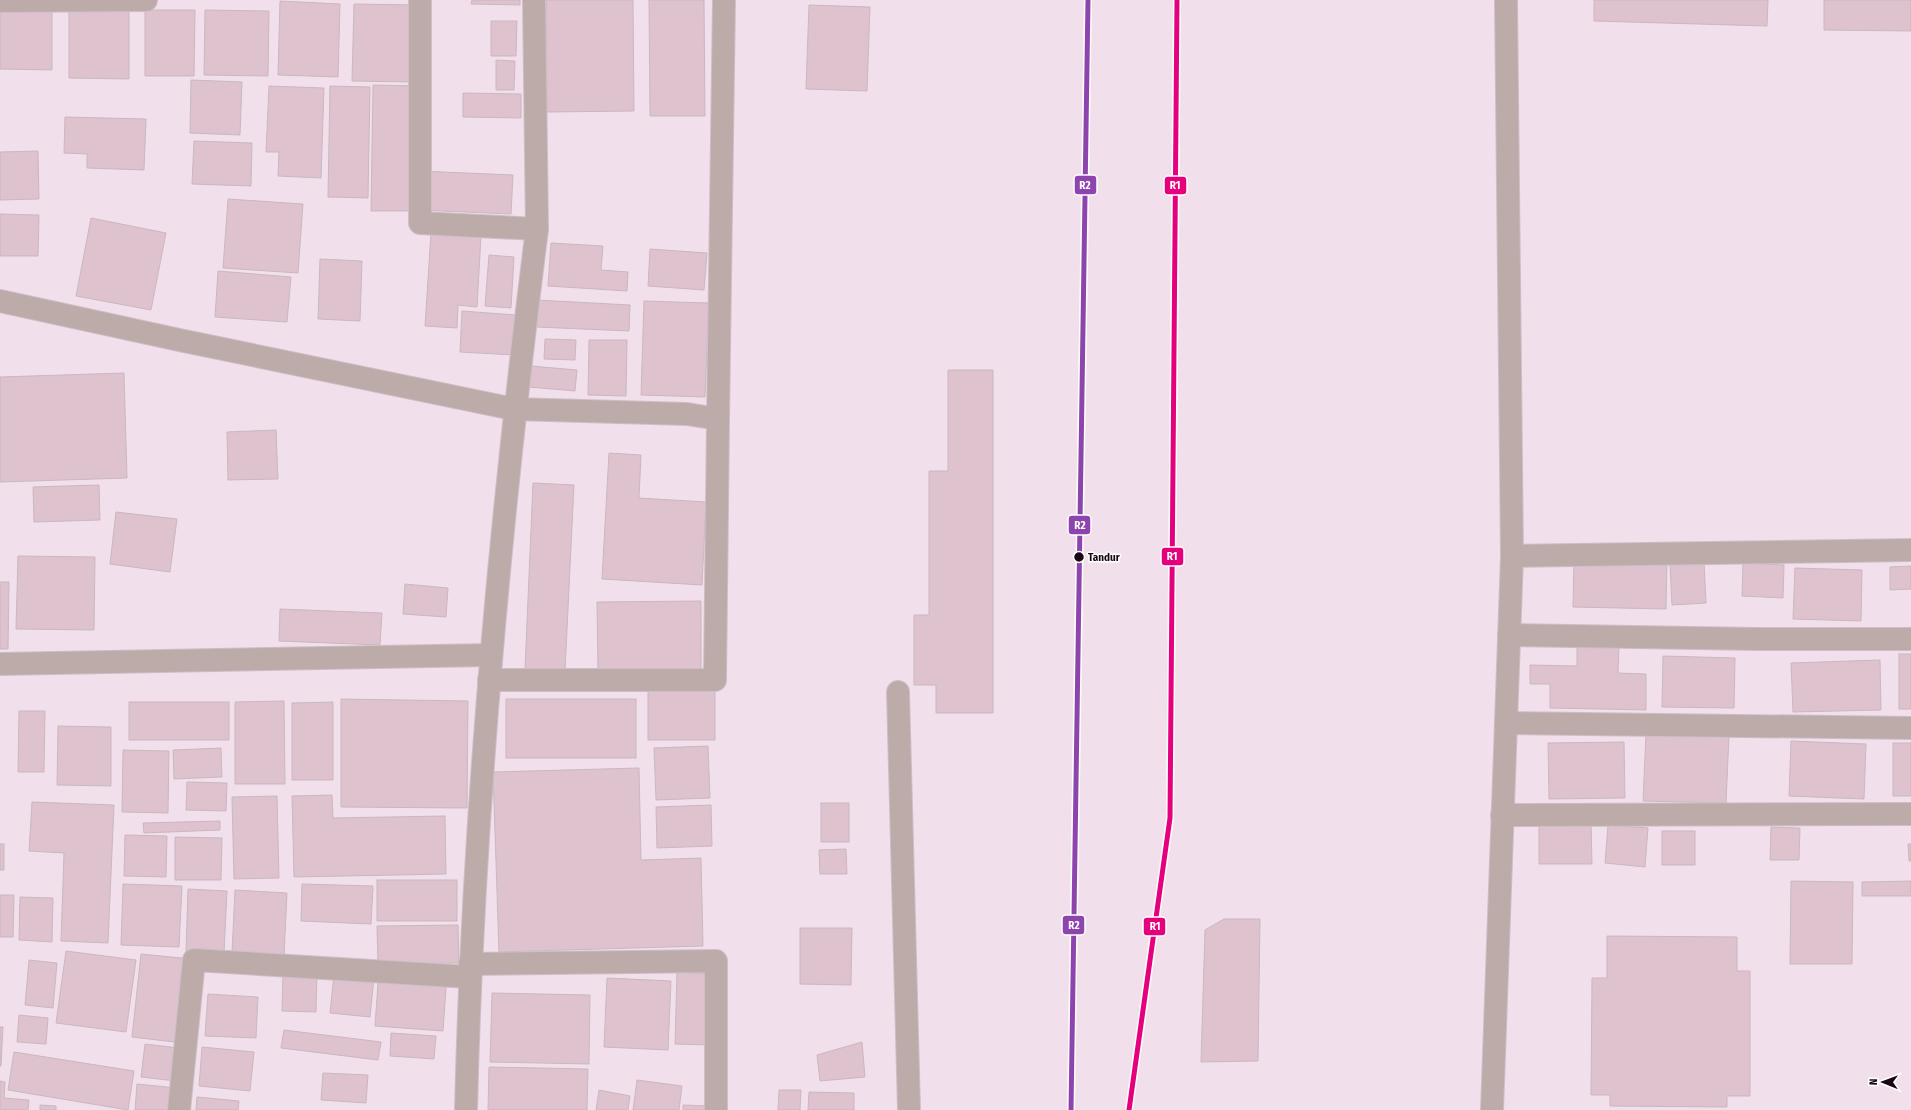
<svg xmlns="http://www.w3.org/2000/svg" width="1911" height="1110" font-family="'Fira Sans Condensed',sans-serif">
<rect width="100%" height="100%" fill="#f1e0eb"/>
<g fill="#dec2cd" stroke="#cab7c0">
<path d="M472 0H520V5L471 4Z"/>
<path d="M546 0H633L634 111 547 112Z"/>
<path d="M649 0H704L705 116H650Z"/>
<path d="M1594 0H1768L1767 26 1594 21Z"/>
<path d="M1824 0H1911V31L1824 30Z"/>
<path d="M280 1 340 4 338 77 278 75Z"/>
<path d="M354 4 418 5 416 82 352 81Z"/>
<path d="M69 5H129V79L69 78Z"/>
<path d="M809 5 870 7 867 91 806 89Z"/>
<path d="M0 7H52V70L0 69Z"/>
<path d="M145 10H195L194 76H145Z"/>
<path d="M205 10 269 11 268 76 204 75Z"/>
<path d="M491 21H517L516 56H491Z"/>
<path d="M496 60 515 61 514 90H496Z"/>
<path d="M191 80 242 82 240 135 190 133Z"/>
<path d="M373 85 419 86 417 211H371Z"/>
<path d="M269 86 324 88 321 178 278 176 279 152H266Z"/>
<path d="M330 86 370 87 368 198 328 197Z"/>
<path d="M463 93 521 94V118L463 117Z"/>
<path d="M65 117 146 119 144 170 87 168V154L64 153Z"/>
<path d="M194 141 252 143 251 186 192 184Z"/>
<path d="M38 151 39 199 0 200V152Z"/>
<path d="M420 171 513 175 511 214 419 210Z"/>
<path d="M228 199 303 204 298 273 223 268Z"/>
<path d="M0 214 39 215 38 256H0Z"/>
<path d="M91 218 166 233 151 310 76 296Z"/>
<path d="M431 233 481 236 477 307 458 305 457 328 425 326Z"/>
<path d="M551 243 603 246 601 270 628 272 627 291 548 286Z"/>
<path d="M650 249 707 253 704 290 648 286Z"/>
<path d="M489 255 514 257 511 308 485 306Z"/>
<path d="M320 259 362 261 360 321 318 319Z"/>
<path d="M218 271 291 277 287 322 215 317Z"/>
<path d="M537 300 630 305 629 331 536 327Z"/>
<path d="M644 301 709 303 705 397 641 395Z"/>
<path d="M462 311 516 315 514 355 460 352Z"/>
<path d="M545 339 576 340 575 360 544 359Z"/>
<path d="M589 340H627L626 396 588 395Z"/>
<path d="M531 366 577 370 575 391 529 387Z"/>
<path d="M948 370H993V713H936V685H914V615H929V471H948Z"/>
<path d="M124 373 127 478 0 482V377Z"/>
<path d="M276 430 278 479 228 480 227 432Z"/>
<path d="M609 453 641 455 639 498 706 502 702 585 602 579Z"/>
<path d="M533 483 574 485 565 671 525 669Z"/>
<path d="M99 485 100 520 34 522 33 487Z"/>
<path d="M116 512 177 519 170 572 110 564Z"/>
<path d="M18 556 95 557 94 630 16 629Z"/>
<path d="M1574 557 1667 558 1666 609 1573 607Z"/>
<path d="M1704 562 1706 603 1672 605 1670 564Z"/>
<path d="M1743 563 1784 565 1783 598 1742 596Z"/>
<path d="M1911 566V589L1890 590V567Z"/>
<path d="M1795 568 1862 570 1861 621 1793 619Z"/>
<path d="M0 582H9L8 649H0Z"/>
<path d="M405 584 448 588 446 617 403 614Z"/>
<path d="M701 601V669L598 670 597 602Z"/>
<path d="M280 609 382 613 380 645 279 641Z"/>
<path d="M1577 645 1619 646 1618 673 1646 674V710L1550 708V684H1530V665L1577 666Z"/>
<rect x="1899" y="654" width="12" height="55"/>
<path d="M1663 656 1735 658 1734 708 1662 707Z"/>
<path d="M1880 660 1881 710 1793 712 1791 663Z"/>
<rect x="648" y="685" width="67" height="55"/>
<path d="M341 699 468 701 467 808 341 807Z"/>
<rect x="506" y="699" width="130" height="59"/>
<path d="M284 701 285 784H235V702Z"/>
<rect x="129" y="702" width="100" height="38"/>
<path d="M333 702V780H292V703Z"/>
<path d="M19 711H45L44 772H18Z"/>
<path d="M58 726 111 727V786L57 785Z"/>
<path d="M1646 734 1729 736 1726 803 1643 801Z"/>
<path d="M1791 741 1866 744 1864 799 1789 796Z"/>
<path d="M1624 742 1625 798 1549 799 1548 743Z"/>
<rect x="1893" y="743" width="18" height="53"/>
<path d="M708 746 710 798 656 800 654 748Z"/>
<path d="M221 748 222 777 174 779 173 750Z"/>
<path d="M123 750 169 751 168 813 122 812Z"/>
<path d="M639 768 641 860 701 858 703 946 499 952 493 772Z"/>
<path d="M187 782 227 783 226 811 186 810Z"/>
<path d="M332 795 333 818 445 816 446 874 294 877 292 796Z"/>
<path d="M277 796 279 878 234 879 232 797Z"/>
<path d="M32 802 114 805 108 943 61 941 64 853 29 851Z"/>
<rect x="821" y="803" width="28" height="39"/>
<path d="M711 805 712 846 657 848 656 807Z"/>
<path d="M220 821V830L144 833 143 823Z"/>
<path d="M1591 821 1592 864H1539V822Z"/>
<path d="M1608 825 1648 828 1645 867 1605 863Z"/>
<path d="M1771 827 1800 828 1799 860H1770Z"/>
<rect x="1662" y="831" width="33" height="34"/>
<path d="M125 835 167 836 166 877 124 876Z"/>
<path d="M175 837 222 838 221 880H175Z"/>
<rect x="0" y="844" width="4" height="26"/>
<path d="M1908 844H1911V861H1909Z"/>
<path d="M846 849 847 874H820L819 850Z"/>
<rect x="377" y="880" width="80" height="41"/>
<path d="M1791 881 1853 882 1852 964H1790Z"/>
<path d="M1911 881V896H1862V882Z"/>
<path d="M123 884 182 886 179 947 121 945Z"/>
<path d="M302 884 373 886 371 924 301 921Z"/>
<path d="M188 889 227 891 224 953 186 952Z"/>
<path d="M235 890 287 893 284 956 232 953Z"/>
<path d="M0 895H14L13 937H0Z"/>
<path d="M20 897 53 898 52 942 19 940Z"/>
<path d="M1224 919H1260L1258 1061 1201 1062 1205 930Z"/>
<path d="M458 925 459 963 378 964 377 926Z"/>
<path d="M800 928H852L851 985 800 984Z"/>
<path d="M1607 936 1737 937V971H1750V1096H1727V1107L1610 1106V1095H1591L1592 978H1607Z"/>
<path d="M66 951 136 960 126 1032 56 1023Z"/>
<path d="M141 954 192 959 183 1043 132 1037Z"/>
<path d="M29 960 57 963 53 1008 25 1005Z"/>
<path d="M379 969 447 974 443 1031 375 1026Z"/>
<path d="M677 972 713 974 710 1045 675 1044Z"/>
<path d="M283 973 317 974 316 1012 282 1011Z"/>
<path d="M334 974 374 977 370 1017 330 1013Z"/>
<path d="M607 978 671 981 668 1050 604 1047Z"/>
<path d="M492 993 590 995 589 1064 490 1062Z"/>
<path d="M208 994 258 997 256 1038 205 1036Z"/>
<path d="M19 1015 48 1018 46 1044 17 1042Z"/>
<path d="M0 1027H3L1 1066H0Z"/>
<path d="M284 1030 381 1042 378 1060 281 1048Z"/>
<path d="M391 1033 436 1036 434 1059 390 1056Z"/>
<path d="M862 1042 865 1077 820 1081 817 1055Z"/>
<path d="M145 1044 179 1048 176 1081 141 1077Z"/>
<path d="M202 1047 254 1052 250 1091 199 1086Z"/>
<path d="M14 1052 134 1071 128 1110 8 1090Z"/>
<path d="M489 1067 588 1069 587 1110H488Z"/>
<path d="M323 1073 368 1075 366 1103 321 1100Z"/>
<path d="M637 1080 682 1086 679 1110H633Z"/>
<path d="M0 1081 5 1082 4 1098 29 1100 28 1110H0Z"/>
<path d="M137 1084 177 1088 175 1110H135Z"/>
<path d="M599 1090 630 1096 628 1110H596Z"/>
<path d="M779 1090H801L800 1110H778Z"/>
<path d="M809 1092 854 1093V1110H808Z"/>
<path d="M197 1097 239 1101 238 1110H196Z"/>
<path d="M40 1105 56 1106V1110H40Z"/>
<path d="M683 1105 709 1106V1110H683Z"/>
</g>
<g fill="none" stroke-linecap="round" stroke-linejoin="round">
<g stroke="#cdbfc8" stroke-width="24">
<g id="minor">
<path d="M420 0V223L537 229C500 521 473 815 466 1110"/>
<path d="M534 0 537 229"/>
<path d="M1506 0 1512 556"/>
<path d="M0 1 146 0"/>
<path d="M0 301 184 341 514 409 687 414 718 419 715 680H489"/>
<path d="M718 419 724 0"/>
<path d="M1509 635 1758 639H1911"/>
<path d="M0 664 490 655"/>
<path d="M898 692 909 1110"/>
<path d="M1506 723 1911 728"/>
<path d="M1502 815 1911 814"/>
<path d="M470 964 716 961V1110"/>
<path d="M179 1110 194 960 469 977"/>
<path d="M1492 1110 1512 556 1911 550"/>
</g>
</g>
<use href="#minor" stroke="#bcaba8" stroke-width="22"/>
<g stroke="#b8a9ac" stroke-width="4.5">
<path id="rail" d="M1129 1110 1170 818 1177 0"/>
</g>
<use href="#rail" stroke="#fff" stroke-width="3" stroke-dasharray="9" stroke-linecap="butt"/>
<g stroke="#fff" stroke-width="8">
<path id="rail-1" d="M1129 1110 1170 818 1177 0"/>
</g>
<g stroke="#fff" stroke-width="8">
<path id="rail-2" d="M1071 1110 1088 0"/>
</g>
<use href="#rail-1" stroke="#e5007d" stroke-width="5"/>
<use href="#rail-2" stroke="#8e44ad" stroke-width="5"/>
</g>
<circle fill="#190713" stroke="#fff" stroke-width="1.5" cx="1079" cy="557" r="5.5"/>
<g text-anchor="middle" stroke-width="3" stroke-linejoin="round" paint-order="stroke">
<g font-size="11" font-weight="bold" fill="#190713" stroke="#fff" text-anchor="start">
<text x="1088" y="561">Tandur</text>
</g>
</g>
<g stroke="#fff" stroke-width="1.5">
<rect x="1074" y="175" width="23" height="20" rx="4" fill="#8e44ad"/>
<rect x="1164" y="176" width="23" height="19" rx="4" fill="#e5007d"/>
<rect x="1068" y="515" width="23" height="20" rx="4" fill="#8e44ad"/>
<rect x="1161" y="547" width="23" height="19" rx="4" fill="#e5007d"/>
<rect x="1062" y="915" width="23" height="20" rx="4" fill="#8e44ad"/>
<rect x="1143" y="917" width="23" height="19" rx="4" fill="#e5007d"/>
</g>
<g font-size="11" text-anchor="middle" font-weight="bold" fill="#fff">
<text x="1085" y="189">R2</text>
<text x="1175" y="189">R1</text>
<text x="1080" y="529">R2</text>
<text x="1172" y="560">R1</text>
<text x="1074" y="929">R2</text>
<text x="1155" y="930">R1</text>
</g>
<g transform="translate(1883 1082) rotate(271)" stroke="#ffffff" stroke-width="3" paint-order="stroke">
<path d="M0-3L7 15L0 10L-7 15Z" fill="#190713"/>
<text y="-6" font-size="11" font-weight="bold" text-anchor="middle" fill="#190713">N</text>
</g>
</svg>
